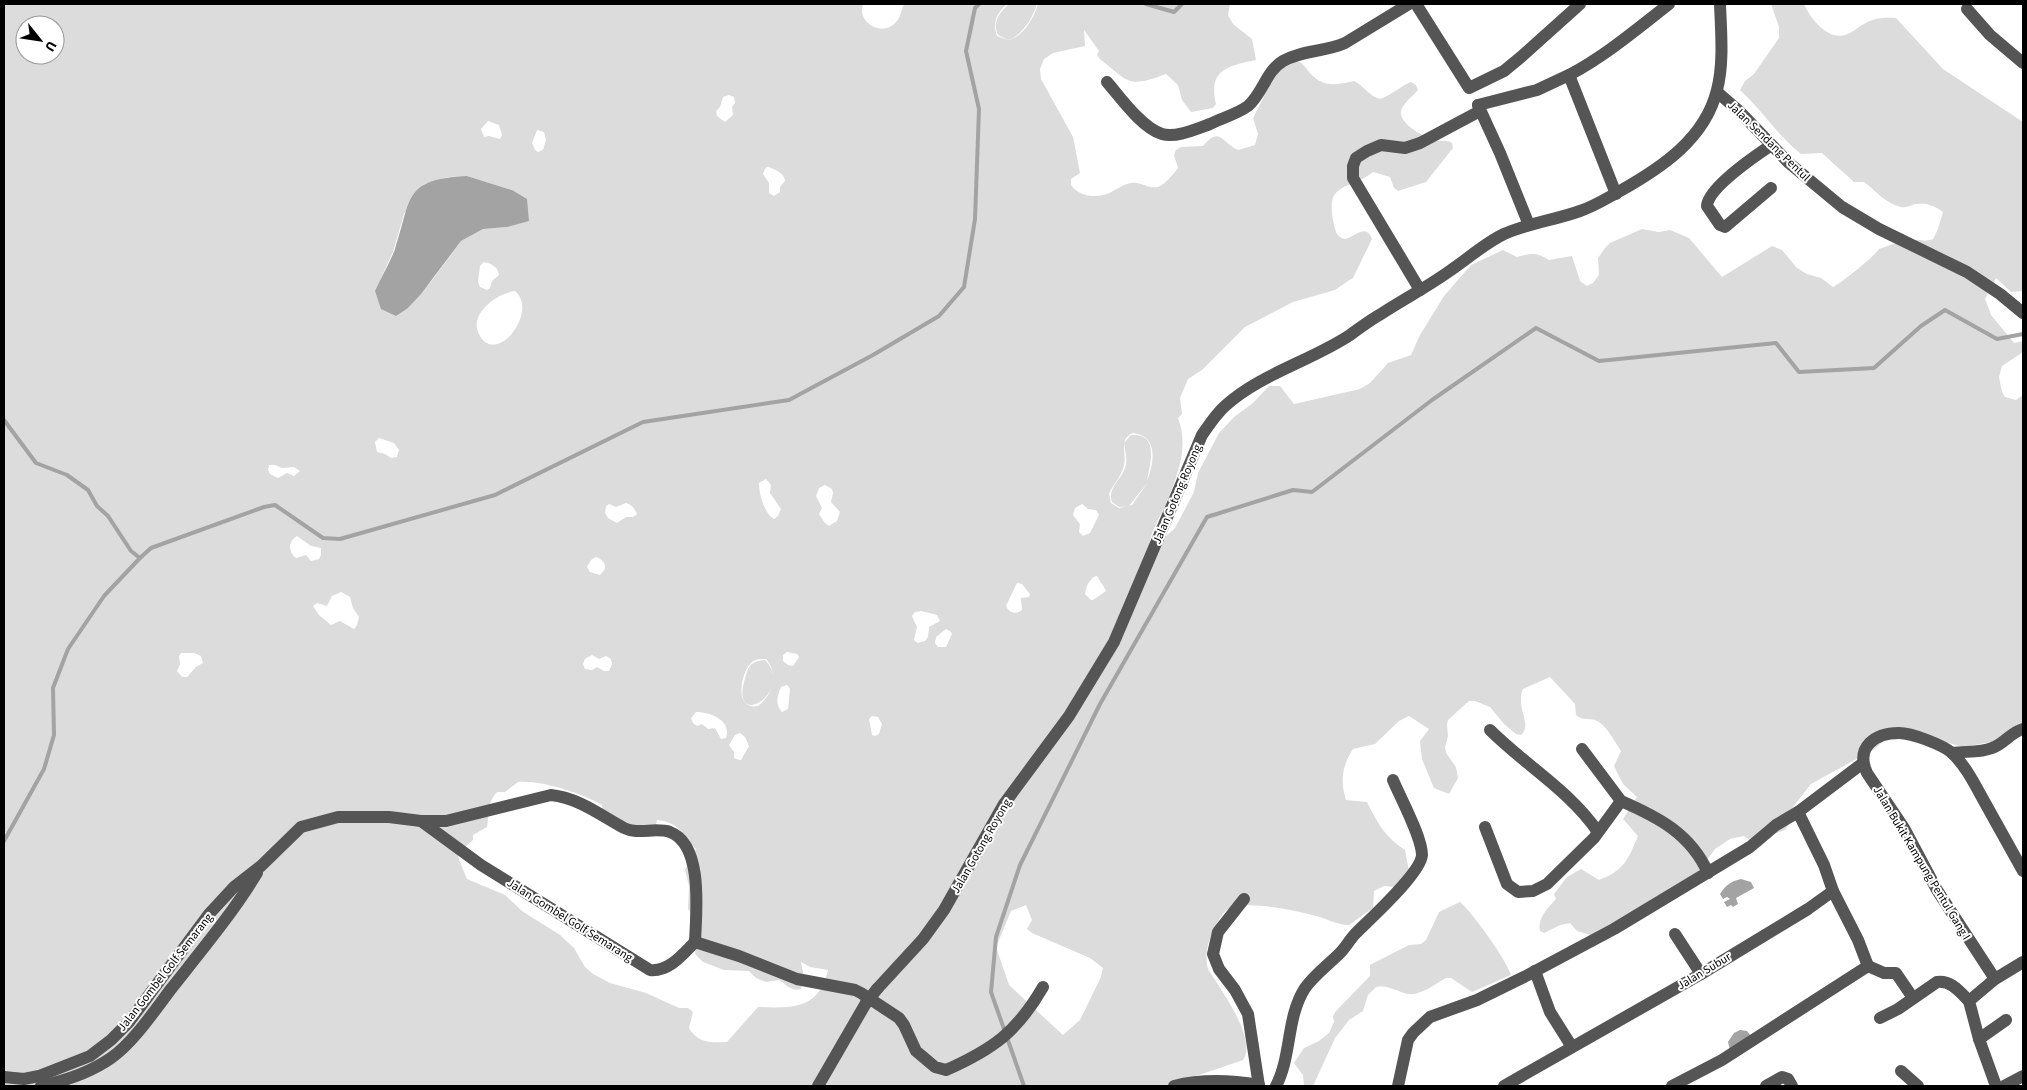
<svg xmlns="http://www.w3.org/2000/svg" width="2027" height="1090" font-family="'Source Sans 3',sans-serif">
<rect width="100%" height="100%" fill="#fff"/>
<g fill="#dcdcdc" fill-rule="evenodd">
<path d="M4 4H863C856 22 883 38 896 22 901 17 901 10 904 4H1007C997 13 992 22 997 36L1008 40C1023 37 1034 18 1038 4H1230L1228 15 1233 24 1252 39 1256 60C1227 66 1208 70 1216 104L1213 108 1191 112 1182 100 1178 85 1166 74C1128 88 1130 83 1100 59L1097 55 1099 51 1084 30 1085 46 1053 53 1044 59 1040 69 1041 79 1073 137 1080 173 1071 179V185C1080 198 1100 199 1113 191 1119 188 1124 184 1131 183 1140 181 1148 189 1158 187 1165 185 1173 174 1178 168L1174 155 1176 150 1181 147 1203 146C1220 125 1222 143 1238 150L1255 145 1258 134 1253 118 1275 75 1288 63 1298 61C1304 64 1306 68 1309 72 1323 88 1335 85 1354 81 1364 86 1369 96 1380 99 1392 95 1402 85 1411 82L1416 85 1418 90C1413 96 1403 103 1401 111 1399 124 1424 137 1434 140 1441 142 1446 139 1452 143L1453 148 1426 182 1398 191 1394 188 1390 177 1373 172C1348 192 1324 180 1334 225 1336 233 1337 237 1345 239 1356 236 1366 223 1372 239L1353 278 1348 281 1335 290 1293 302 1245 327 1202 370 1188 379 1180 398 1182 414 1178 418C1189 446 1178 475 1167 501 1162 514 1153 527 1150 541L1163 539 1175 528 1194 492 1198 473 1219 433 1234 417 1253 403 1269 386H1280L1294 404 1360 389 1370 383 1388 363 1411 355 1420 335 1444 296 1471 265 1503 250 1517 257C1532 253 1536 252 1549 260L1572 256 1580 281 1587 286 1593 283 1599 275 1598 258 1605 248 1610 243 1642 229 1659 232 1670 230 1689 238 1722 277 1772 246 1782 250 1797 268 1807 274 1821 278 1833 287C1839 285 1876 255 1879 249 1890 245 1904 239 1916 240 1923 240 1926 242 1933 239L1938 229 1943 212C1935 206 1926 202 1916 204 1911 205 1907 208 1901 207 1885 203 1876 191 1864 182H1854L1822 153 1801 154C1778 136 1762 110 1740 90L1745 81 1754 74 1779 38V27L1771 4H1804C1810 18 1827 40 1845 35 1852 33 1857 28 1862 25 1873 18 1884 17 1896 18L1943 69 2023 122V291L2011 292 1996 278 1985 299 1991 315 2014 343 2023 341V352L2002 366 1999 377 2002 392 2005 397 2016 400 2023 395V722L2003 740 1963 747 1898 729 1873 750 1811 784 1793 807 1788 826 1785 830 1774 834 1760 847 1744 836 1730 839 1715 849 1693 879 1593 936 1577 931 1570 923 1560 925 1544 933 1540 931C1537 918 1548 908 1556 899L1554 894 1567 877 1581 869 1599 880C1625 870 1628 859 1638 836L1623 819 1637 797 1623 784 1614 766 1621 751C1615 742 1606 724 1595 720 1588 718 1583 721 1576 715L1575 704 1550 677 1523 689C1515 708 1533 724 1521 735L1516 734 1504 724 1490 707 1475 701H1469L1448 720 1447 725 1448 736 1445 747 1446 753 1456 767 1458 778 1449 794 1434 788 1422 759 1420 741 1429 729 1409 716 1399 721 1375 744 1353 749C1342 766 1340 781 1346 800L1367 802C1377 822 1385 837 1405 850L1409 871 1395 887 1384 886 1374 891 1373 908 1349 925C1337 925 1328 919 1316 916 1297 911 1246 899 1228 909 1222 913 1218 921 1215 928 1208 939 1204 956 1208 969 1219 987 1258 1039 1243 1060L1167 1086H4ZM25 25H55V55H25ZM729 95 734 97 735 103 732 107 733 115 725 122 717 116 716 111 720 107 723 97ZM488 121 499 125 502 135 500 139 489 136 484 137 481 129ZM537 130 544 132 546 140 543 150 538 152 535 150 532 143ZM767 167C774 168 785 174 785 181L780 187V192L774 196 769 193V183L763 174 765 169ZM467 176 512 190 507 227 483 229 461 241 433 279 408 308 375 291 393 252 404 214 424 184 449 177ZM484 262C491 264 498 266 499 275L492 281 490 288 487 290 480 287 478 282 480 266ZM515 291C540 312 494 370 478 332 470 313 498 293 515 291ZM1133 433C1159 436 1154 463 1147 481 1150 463 1160 433 1131 435L1124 443C1125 452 1128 459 1125 468 1121 480 1107 488 1112 502L1119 507 1129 506 1148 482 1132 505 1119 508 1111 503 1109 494C1113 484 1122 476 1124 465 1127 453 1118 439 1133 433ZM379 438 394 443 399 450 397 457 391 458 385 454 377 452 375 442ZM269 465H275L282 468 294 467 300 471 294 476 287 473 278 478 270 474 268 470ZM766 479 771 485 770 493 781 509 778 516 774 519C764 513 759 494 759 483ZM825 485 832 489 833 493 831 502 840 512 837 521 829 526 825 523 819 514 822 508 816 496 819 488ZM626 503C632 505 635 509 637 514L633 517H626L617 523 608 518 605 513 606 506 609 504 616 507ZM1082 504 1088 509 1096 510 1099 515 1090 533 1083 536 1079 532 1080 524 1073 515 1075 508ZM297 536 311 546 321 548V555L319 559 311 561 306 555 296 558C288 552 288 541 297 536ZM596 557C603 560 605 562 605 569L600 575 590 572 587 567 591 560ZM1096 576 1098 577C1100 583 1104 585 1106 591L1093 600H1091L1085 594C1086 587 1089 579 1096 576ZM1017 583 1022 584 1030 594 1029 597 1021 598 1022 610C1016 615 1009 613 1006 606ZM341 592 350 597 353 608 359 617 357 625 354 629 340 621 331 625 319 615 313 606 317 603 327 606 332 596ZM921 611 937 615 940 621 929 627 928 637 925 641 918 643 914 640 917 627 912 616 915 612ZM946 629 951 632 952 634 946 647H938L935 643 936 637ZM787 652 797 654 799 657 793 666 788 665 783 661V655ZM181 653H194L201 656 203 663 196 667 187 677H182L177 671 180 664 179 656ZM592 655 599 659 606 656 611 659 612 664 609 671H604L597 667 592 670 585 669 583 664 585 659ZM766 659C779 673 773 695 758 706 734 711 740 674 751 663 754 659 761 659 766 659ZM787 685 790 689 788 709 782 712C775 704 777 696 781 687ZM696 712C710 712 732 720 726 738L721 739 715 728 708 729 702 724 697 726 693 723 691 718ZM872 716 878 717 882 724 879 734 875 736 872 735 869 719ZM740 733 745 737 749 746 741 760H739L734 758V752L729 745 735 735ZM518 782C542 780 581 793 602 805L603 810C616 822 630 842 651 836L654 832 657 820C680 822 681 835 696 849L685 870 689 886 688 909 701 923 695 954 703 962 724 970 749 971 756 978 766 982 779 980C787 985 791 992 801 989L804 977 801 962 810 967 828 970C819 1010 792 1008 758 1007L727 1042C712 1043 697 1043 689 1028L693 1012 688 1008H679L646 993 610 983 593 974 585 967 574 948 560 935 522 911 505 895 467 879 459 860 458 855 465 847 473 840V835L487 827C490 812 486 805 497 792H505ZM1026 905 1032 920 1027 929 1032 933 1090 958 1103 968 1101 977 1080 1020 1063 1035 1009 985 996 947 1011 911Z"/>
<path d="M1009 4H1037C1033 17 1022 36 1008 40L998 35C992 22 999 13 1009 4Z"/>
<path d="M765 660C797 692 726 735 746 675 749 664 754 661 765 660Z"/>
<path d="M1460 902C1472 912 1506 959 1511 975L1472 992 1451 978H1446C1437 983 1425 992 1414 994 1402 996 1391 984 1376 987L1368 995 1363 1011 1349 1020 1335 1038 1313 1086H1304L1303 1075 1294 1063 1304 1048 1319 1041 1329 1033 1334 1022 1333 1016 1336 1011 1370 976V965L1409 945 1421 944 1426 940 1439 912Z"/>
</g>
<g fill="#a3a3a3">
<path d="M467 176 512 190 527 199 529 221 507 227 483 229 461 241 421 294 408 308 396 316 381 309 375 291C381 277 390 263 395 249 412 198 403 179 467 176Z"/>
<path d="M1741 879 1751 882 1754 888 1736 898 1738 904 1733 907 1731 905 1727 907 1724 902 1730 899 1727 897 1723 899 1720 894C1725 886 1731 881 1741 879Z"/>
<path d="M1740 1030 1747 1031 1751 1036 1730 1050 1728 1042 1734 1033Z"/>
</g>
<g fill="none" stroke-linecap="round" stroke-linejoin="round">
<g stroke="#a3a3a3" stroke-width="4">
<path d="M1146 4 1174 12 1182 4"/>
<path d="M4 420 36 463 67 475 88 490 97 506 108 516 131 551 140 558"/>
<path d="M4 841 44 769 54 735 53 688 68 649 104 596 140 558 151 548 264 507 275 505 323 538 340 539 495 495 643 422 789 400 873 355 939 316 964 287 975 219 979 109 966 51 975 8 979 4"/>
<path d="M1024 1086 991 992 996 937 1020 865 1100 704 1207 517 1293 490 1312 492 1432 400 1536 328 1599 361 1776 343 1799 372 1874 368 1921 326 1945 310 1997 339 2023 334"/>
</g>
<g stroke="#555" stroke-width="12">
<path d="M1416 4 1469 88 1504 71 1521 57 1580 4"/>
<path d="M1967 9 1990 35 2023 63"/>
<path d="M1569 75C1605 56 1637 29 1669 4"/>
<path d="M1107 82C1120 97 1142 128 1162 134 1176 138 1196 129 1210 124 1222 118 1237 114 1248 106 1263 93 1266 71 1283 61 1302 50 1325 52 1345 43L1409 4"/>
<path d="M1717 92 1739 111 1789 163 1842 207 1879 229 1967 272 2000 294 2023 313"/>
<path d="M1478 105 1537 90 1569 75 1616 194"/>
<path d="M1478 105 1500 153 1529 225"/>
<path d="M1770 146C1755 156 1708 188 1707 206L1720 225 1725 227 1771 188"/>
<path d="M1420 290 1353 178V166L1356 158 1367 151 1381 145 1405 148 1420 143 1480 111"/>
<path d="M1490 730C1525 765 1569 790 1598 832"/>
<path d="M1582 749 1621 801"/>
<path d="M1952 753C1965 751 1980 753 1992 748 2004 744 2011 732 2023 729"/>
<path d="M1798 812 1863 763"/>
<path d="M421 821H446L551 795C579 798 600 815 624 828 638 835 655 827 670 832 704 845 696 914 695 942"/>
<path d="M1485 827 1507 884 1518 892 1533 891 1547 884 1594 838 1621 801C1658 817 1691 834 1708 873"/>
<path d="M1244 899 1218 932 1213 954 1219 969 1235 990 1248 1014 1259 1086"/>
<path d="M1675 934 1701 974"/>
<path d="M1868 966 1884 973H1896L1913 998"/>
<path d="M1535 971 1550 1012 1572 1047"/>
<path d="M1995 979 1937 890 1904 828 1867 773C1855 747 1875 733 1899 733 1912 733 1943 745 1952 753 1966 766 1975 785 1984 801 1997 824 2010 848 2023 871"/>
<path d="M877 989 923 939 944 910 1004 804 1069 716 1114 642 1202 435C1209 425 1216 414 1225 406 1260 374 1311 361 1350 335 1360 328 1370 320 1381 314 1404 299 1429 286 1451 270 1469 258 1485 243 1504 234 1529 223 1555 220 1580 211 1595 206 1607 198 1620 191 1661 168 1705 139 1717 90 1724 63 1721 32 1720 4"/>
<path d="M1880 1018 1898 1009 1937 982C1951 980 1960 992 1969 1001"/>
<path d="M1979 1039 2006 1020"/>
<path d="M1901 1071 1918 1086"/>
<path d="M4 1077 24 1079 39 1076 90 1056 111 1040 129 1022 209 914 234 887 261 866 301 827 338 817H389L421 821 481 865 650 970C669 972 683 954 695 942L739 956 797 979 855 990 861 993 899 1018 904 1025 916 1051 935 1067 946 1070C993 1049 1017 1032 1043 987"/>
<path d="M41 1086C64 1081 91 1072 111 1058 133 1043 155 1010 171 989 201 951 232 914 257 873"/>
<path d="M818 1086 866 1003"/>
<path d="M1174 1086C1202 1079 1230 1080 1259 1085"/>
<path d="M1276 1086C1292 1055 1286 1018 1305 988 1315 974 1328 965 1340 953 1346 947 1350 939 1356 933 1371 918 1421 873 1422 855 1422 837 1400 797 1393 780"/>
<path d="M1398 1086 1408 1040 1413 1033 1430 1017 1477 1000 1524 977 1614 929 1750 847 1776 825 1798 812 1824 865 1833 891 1858 940 1868 966 1722 1060 1672 1086"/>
<path d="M1504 1086 1701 974 1808 909 1833 891"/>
<path d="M1766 1086 1782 1077 1788 1079 1792 1086"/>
<path d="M1996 1086 1979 1039 1969 1001 1995 979 2023 962"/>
<path d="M2004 1086 2023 1076"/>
</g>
<path stroke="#555" stroke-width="12" d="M866 1003 877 989"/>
</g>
<g text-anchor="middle" stroke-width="4" stroke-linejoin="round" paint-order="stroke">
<g font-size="12" fill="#000" stroke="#fff">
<text transform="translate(1769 141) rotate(44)" y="4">Jalan Sendang Pentul</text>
<text transform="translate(1177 494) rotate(-67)" y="4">Jalan Gotong Royong</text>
<text transform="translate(981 846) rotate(-60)" y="4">Jalan Gotong Royong</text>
<text transform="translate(1922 863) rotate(59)" y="4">Jalan Bukit Kampung Pentul Gang I</text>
<text transform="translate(570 920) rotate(32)" y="4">Jalan Gombel Golf Semarang</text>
<text transform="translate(1704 971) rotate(-31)" y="4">Jalan Subur</text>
<text transform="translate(165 972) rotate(-52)" y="4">Jalan Gombel Golf Semarang</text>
</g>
</g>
<rect width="2027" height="1090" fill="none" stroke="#000000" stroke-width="10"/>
<g transform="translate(40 40) rotate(120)"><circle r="24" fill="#ffffff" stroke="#999999"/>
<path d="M0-4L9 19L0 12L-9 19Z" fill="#000000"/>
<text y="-8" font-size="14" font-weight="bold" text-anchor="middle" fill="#000000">U</text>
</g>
</svg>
